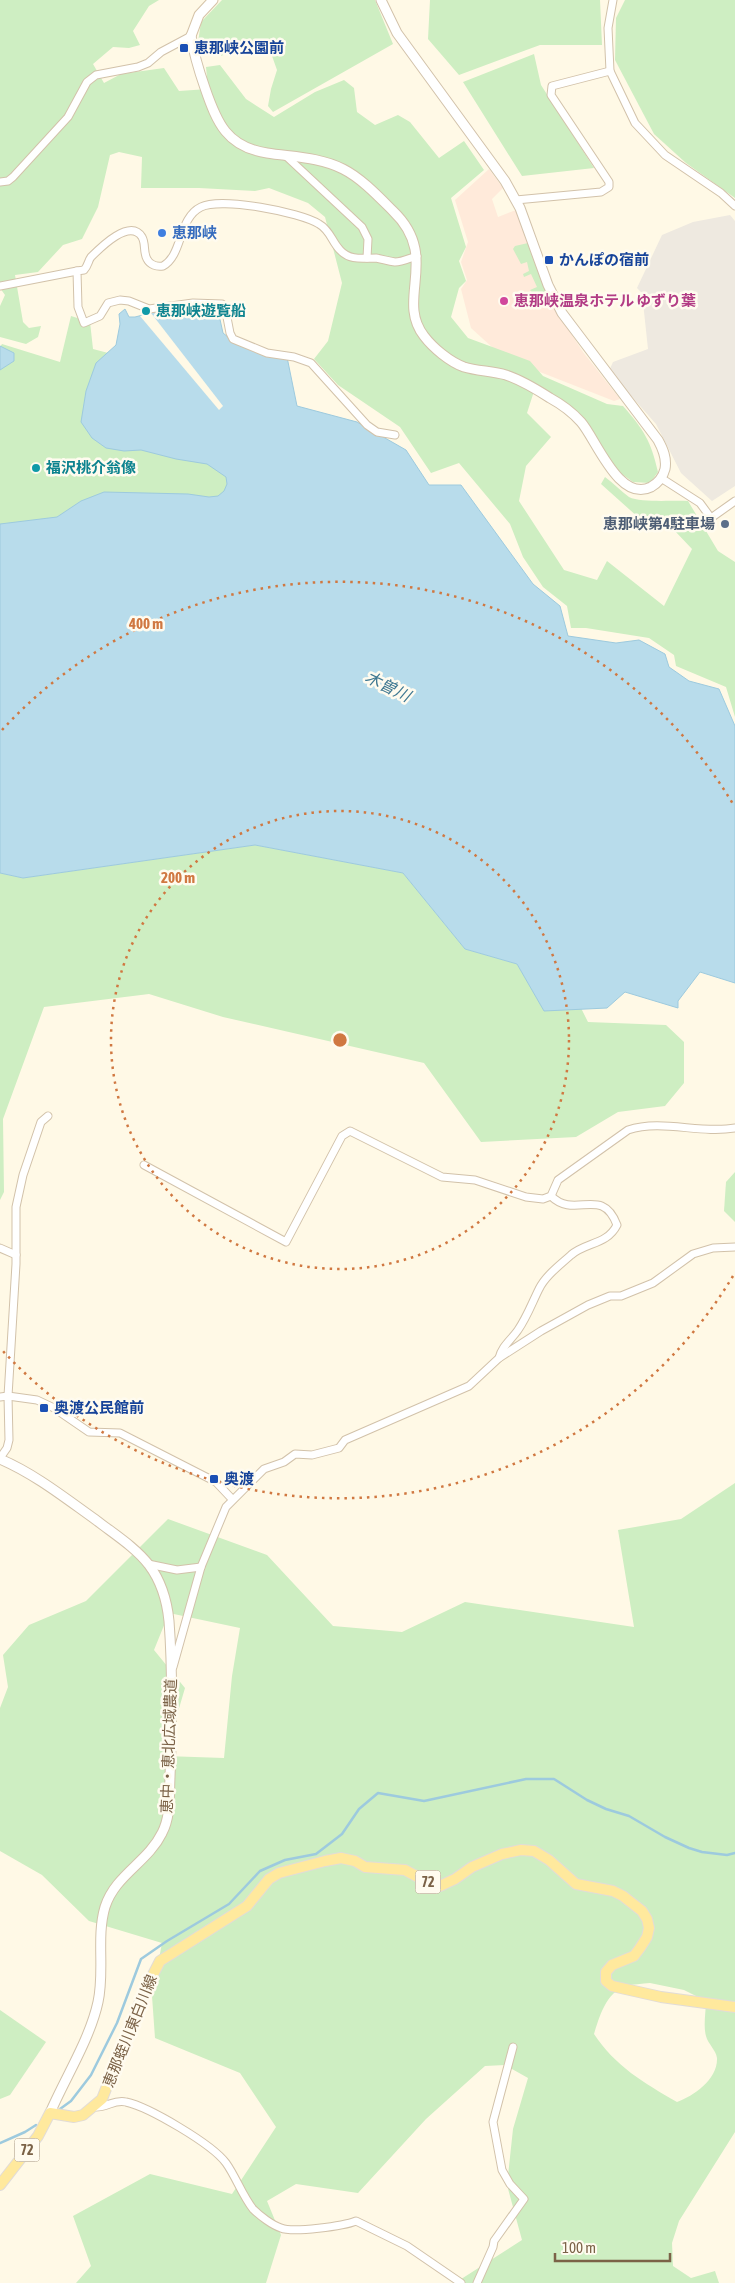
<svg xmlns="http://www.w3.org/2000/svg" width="735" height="2283" font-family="'Asap Condensed','Noto Sans JP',sans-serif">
<rect width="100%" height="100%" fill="#fff9e6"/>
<path fill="#ffeada" d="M489 169 503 188 492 199 498 217 516 210 553 306 583 352 620 399 614 401 504 358 471 328 461 289 467 280 461 262 468 242 455 200Z"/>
<path fill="#eee9e0" d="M730 215 735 221V486L712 501 681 473 656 424 609 371 613 362 648 349 642 293 637 288 662 235 693 222Z"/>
<g fill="#ceeec2" fill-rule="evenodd">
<path d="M0 0H159L149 6 133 31 140 45 129 48 113 47 93 64 104 83 121 74 164 68 179 91 208 89 206 67 220 65 246 99 274 117 315 92 344 80 354 88 357 112 375 125 398 115 410 122 439 158 464 141 484 170 451 198 466 247 459 261 466 281 459 288 451 317 468 338 530 361 543 376 607 404 623 406C644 430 651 441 658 472L650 483 633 482 615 469 583 418 536 385 527 413 551 437 526 466 519 501 564 570 597 580 607 561 664 606 692 549 674 530 649 527 601 484 605 477C613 483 621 491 629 497 641 503 673 500 688 501L718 551 735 562V717L726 687 676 666 674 655 649 638 586 628H571L567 606 543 587 523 557 510 524 459 463 431 473 400 427 338 385 314 359 328 341 342 283 325 217 308 203 269 188 255 191 199 188H141L142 157 119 152 110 155 98 207 82 239 63 245 38 272 15 275 23 322 29 328 41 326 38 337 26 344 0 337V306L5 295 0 288Z"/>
<path d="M222 0H375L393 44 273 112 268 106 271 89 277 70 272 56 253 49 235 50 221 56 197 49 201 22Z"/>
<path d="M430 0H600L602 45H540L459 75 428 39Z"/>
<path d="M625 0H735V198L686 163 654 134 615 60 616 18Z"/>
<path d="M534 54 541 85 594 168 522 176 463 82Z"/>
<path d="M528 243 548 298 544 300 541 295H534L530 290 537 287 531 274 524 277 523 274 529 271 527 262 521 264 513 249 515 246Z"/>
<path d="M71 316 90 322 93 349 112 354 232 463 231 504 63 530 0 533V347L2 344 60 362Z"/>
<path d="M255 845 403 873 465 949 517 964 544 1010 581 1008 588 1022 666 1025 684 1042V1083L665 1106 618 1112 576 1137 481 1142 424 1063 223 1017 149 994 44 1007 3 1119 4 1192 0 1200V873L23 878Z"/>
<path d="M735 1172V1222L724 1211 726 1182Z"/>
<path d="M735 1483V2132L679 2221 672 2243 673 2266 691 2278 715 2271 719 2283H455L522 2240 507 2185 513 2129 528 2078 505 2065 485 2066 426 2119 358 2193 296 2184 267 2201 281 2235 266 2283H76L91 2266 73 2216 150 2174 232 2194 276 2127 240 2073 155 2038 152 1996 162 1943 89 1921 42 1875 0 1851V1708L8 1687 3 1655 29 1625 86 1601 168 1519 267 1555 333 1626 402 1632 465 1602 634 1627 618 1530 681 1519ZM169 1613 240 1628 232 1676 224 1758 165 1756 185 1688 154 1650ZM650 1983 684 1990 706 2001C706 2011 703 2026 706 2036 708 2044 716 2050 717 2058 718 2079 694 2096 677 2102 644 2083 615 2066 594 2034 599 2018 606 1992 626 1986 633 1984 642 1984 650 1983Z"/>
<path d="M0 2010 46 2042 10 2095 0 2099Z"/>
</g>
<g fill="#b8dceb" stroke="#9dcade">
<path d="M217 306 223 333 233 341 287 357 297 406 357 422 406 450 429 485H461L533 584 560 606 568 636 616 643 639 640 665 654 669 667 689 681 719 689 735 726V983L700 972 678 1001V1008L625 992 607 1008 544 1011 517 964 465 949 403 873 255 845 23 878 0 873V524L57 517 81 501 104 492 188 494 209 497 218 496 224 491 227 484 226 477 207 464 176 459 141 450 124 451 106 448 92 438 81 422 86 391 96 363 116 345 120 324 119 314 125 309 129 317H135L170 308Z"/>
<path d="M0 346 14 353V361L0 370Z"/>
</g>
<path fill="#fff9e6" d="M151 313 223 406 219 410 140 316Z"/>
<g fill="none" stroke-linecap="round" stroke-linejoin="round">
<g stroke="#9dcade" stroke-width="2.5">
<path d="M60 2109 71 2101 91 2075 117 2023 141 1959 167 1941 229 1904 260 1871 285 1860 316 1854 342 1834 359 1809 378 1793 424 1801 526 1779H554L587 1800 606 1809 629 1816 665 1837 689 1848 702 1852 727 1855 735 1853"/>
<path d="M0 2143 25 2132 36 2125"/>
</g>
<g stroke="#d2c2aa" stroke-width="9">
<g id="minor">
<path d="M613 0 608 28 610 71 635 123 665 155 721 193 735 206"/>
<path d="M286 156 362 227 368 239 367 258"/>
<path d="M0 182 8 181 13 177 68 117 87 82 96 75 138 67 148 63 161 52 191 36"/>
<path d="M516 200 601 192 609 187V182L551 95 552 86 610 71"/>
<path d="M0 286 77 271"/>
<path d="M395 435 377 432 367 425 311 363 294 357 267 353 233 339 230 333 225 307 222 304 193 303 149 309 129 301 120 300 108 303 100 316 84 323 78 307 77 271 84 270C88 266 88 261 91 257 101 247 130 218 142 237 146 244 143 252 147 259 150 265 157 267 163 266 183 255 178 218 201 207 221 197 300 212 319 224 330 230 332 242 340 250 350 261 363 258 376 258 382 259 388 261 395 262 402 262 410 258 417 256"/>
<path d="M661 478 700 503 711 518 735 501"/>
<path d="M144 1165 286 1242 342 1136 350 1131 442 1177 475 1180 526 1197 543 1199 551 1196 558 1180 628 1130C662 1119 699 1134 735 1128"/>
<path d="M0 1248 16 1255"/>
<path d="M499 1358C502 1346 511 1340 518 1330 527 1317 532 1303 539 1289 545 1276 560 1265 571 1255 586 1242 607 1245 617 1225 602 1185 575 1220 551 1196"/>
<path d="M0 1397 8 1396 37 1400 54 1408 89 1432 120 1433 216 1482 232 1499"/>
<path d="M0 1458 7 1448 9 1440 8 1396 16 1264V1207L23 1175 41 1122 48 1116"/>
<path d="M148 1564 177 1570 201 1567"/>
<path d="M173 1667 201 1567 226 1507 264 1469 284 1462 295 1454 312 1455 339 1448 345 1440 469 1386 499 1358 541 1331 588 1305 610 1296H621L653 1283 693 1254 713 1248 735 1247"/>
<path d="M94 2107C107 2108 114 2099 126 2102 149 2107 212 2144 226 2163 236 2177 242 2195 253 2209 260 2216 272 2225 281 2228 293 2233 344 2226 356 2221L407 2246 461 2283"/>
<path d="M477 2283 493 2247 494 2241 524 2199 510 2184 502 2170 493 2122 513 2047"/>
</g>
</g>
<g stroke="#d2c2aa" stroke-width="11">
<g id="tertiary">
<path d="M191 36C194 55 199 71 205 88 217 123 227 147 267 153 292 157 320 157 343 169 361 178 378 196 393 211 441 257 395 299 424 336 433 348 450 362 464 367 477 371 492 371 506 375 521 380 536 389 550 398 561 404 572 412 581 422 596 439 619 503 651 487 658 483 663 477 665 469 667 458 663 449 658 440L562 313 548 285 520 208 505 181 397 33 381 0"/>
<path d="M0 1459C35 1474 65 1498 96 1520 114 1534 135 1547 149 1565 161 1581 167 1601 169 1621 173 1673 172 1725 170 1777 169 1795 171 1816 162 1833 148 1862 115 1875 105 1907 96 1937 105 1971 98 2002 90 2039 65 2078 50 2113"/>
</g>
</g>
<g stroke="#d5c3a7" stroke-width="11">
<path id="secondary" d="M191 36 199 15 213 0"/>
</g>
<g stroke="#e2dcd7" stroke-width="12">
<path id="primary" d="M0 2185 38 2136 50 2113 74 2117 83 2115 102 2099 143 1994 160 1961 247 1906 269 1879 279 1873 325 1861 341 1858 355 1861 365 1867 405 1870 429 1883 440 1886 455 1879 472 1867 502 1854 521 1850 534 1851 549 1860 576 1884 613 1891 623 1896 642 1911 647 1919 649 1928 647 1937 640 1948 634 1956 612 1965 606 1972V1981L612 1986 661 1997 735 2007"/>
</g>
<use href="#minor" stroke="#fff" stroke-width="7"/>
<use href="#tertiary" stroke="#fff" stroke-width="9"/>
<use href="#secondary" stroke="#fff" stroke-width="9"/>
<use href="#primary" stroke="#ffe99d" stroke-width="10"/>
</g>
<g fill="none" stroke="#d07841" stroke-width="2.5" stroke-dasharray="2.5 5">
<circle cx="340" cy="1040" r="229"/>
<path d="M733 1276A459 459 0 0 1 2 1350M2 730A459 459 0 0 1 733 804"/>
</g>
<g fill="#1a4fb4" stroke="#fffbef" stroke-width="2">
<rect x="179" y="43" width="10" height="10" rx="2.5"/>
<rect x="544" y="255" width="10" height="10" rx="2.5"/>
<rect x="39" y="1403" width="10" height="10" rx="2.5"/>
<rect x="209" y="1474" width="10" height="10" rx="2.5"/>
</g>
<circle fill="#3f7fe0" stroke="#fffbef" stroke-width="2" cx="162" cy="233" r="5"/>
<circle fill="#d1479c" stroke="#fffbef" stroke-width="2" cx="504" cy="301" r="5"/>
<g fill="#0f9aa8" stroke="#fffbef" stroke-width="2">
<circle cx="146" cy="311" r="5"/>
<circle cx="36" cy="468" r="5"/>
</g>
<circle fill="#5c6f8a" stroke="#fffbef" stroke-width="2" cx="725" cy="524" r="5"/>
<g text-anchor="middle" stroke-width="5" stroke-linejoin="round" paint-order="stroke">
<g fill="#fffbef" stroke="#a39079" stroke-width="1">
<rect x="415.5" y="1870.5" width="25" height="23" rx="4"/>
<rect x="14.5" y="2138.5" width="25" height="23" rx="4"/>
</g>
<g font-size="14" font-weight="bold" fill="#7b6247">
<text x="428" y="1887">72</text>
<text x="27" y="2155">72</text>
</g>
<g font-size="15" font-weight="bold" fill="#164399" stroke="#fffbef" text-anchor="start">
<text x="194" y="53">恵那峡公園前</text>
<text x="559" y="265">かんぽの宿前</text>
<text x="54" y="1413">奥渡公民館前</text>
<text x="224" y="1484">奥渡</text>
</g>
<g font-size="15" font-weight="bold" fill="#366cbe" stroke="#fffbef" text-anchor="start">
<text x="172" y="238">恵那峡</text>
</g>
<g font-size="15" font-weight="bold" fill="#b23c85" stroke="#fffbef" text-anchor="start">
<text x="514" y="306">恵那峡温泉ホテル ゆずり葉</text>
</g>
<g font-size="15" font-weight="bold" fill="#0d838f" stroke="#fffbef" text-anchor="start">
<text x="156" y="316">恵那峡遊覧船</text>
<text x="46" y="473">福沢桃介翁像</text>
</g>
<g font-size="15" font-weight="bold" fill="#4e5e75" stroke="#fffbef" text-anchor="end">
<text x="715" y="529">恵那峡第4駐車場</text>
</g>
<g font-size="15" fill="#7b6247" stroke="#fffbef">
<text transform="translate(169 1746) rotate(-88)" y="5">恵中・恵北広域農道</text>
<text transform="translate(130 2031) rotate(-68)" y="5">恵那蛭川東白川線</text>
</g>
<g font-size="16" font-style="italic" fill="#3e7791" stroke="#fffbef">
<text transform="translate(388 686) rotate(26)" y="6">木曽川</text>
</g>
</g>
<circle cx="340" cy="1040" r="8" fill="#d07841" stroke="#fffbef" stroke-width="2.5"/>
<g font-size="15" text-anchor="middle" font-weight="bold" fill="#d07841" stroke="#fffbef" stroke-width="5" stroke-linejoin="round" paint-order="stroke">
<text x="146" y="629">400 m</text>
<text x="178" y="883">200 m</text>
</g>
<path d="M555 2253v8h115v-8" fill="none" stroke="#7b6247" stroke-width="2.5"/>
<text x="562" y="2253" font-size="15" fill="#7b6247" stroke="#fffbef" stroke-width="4" paint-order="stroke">100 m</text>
</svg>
